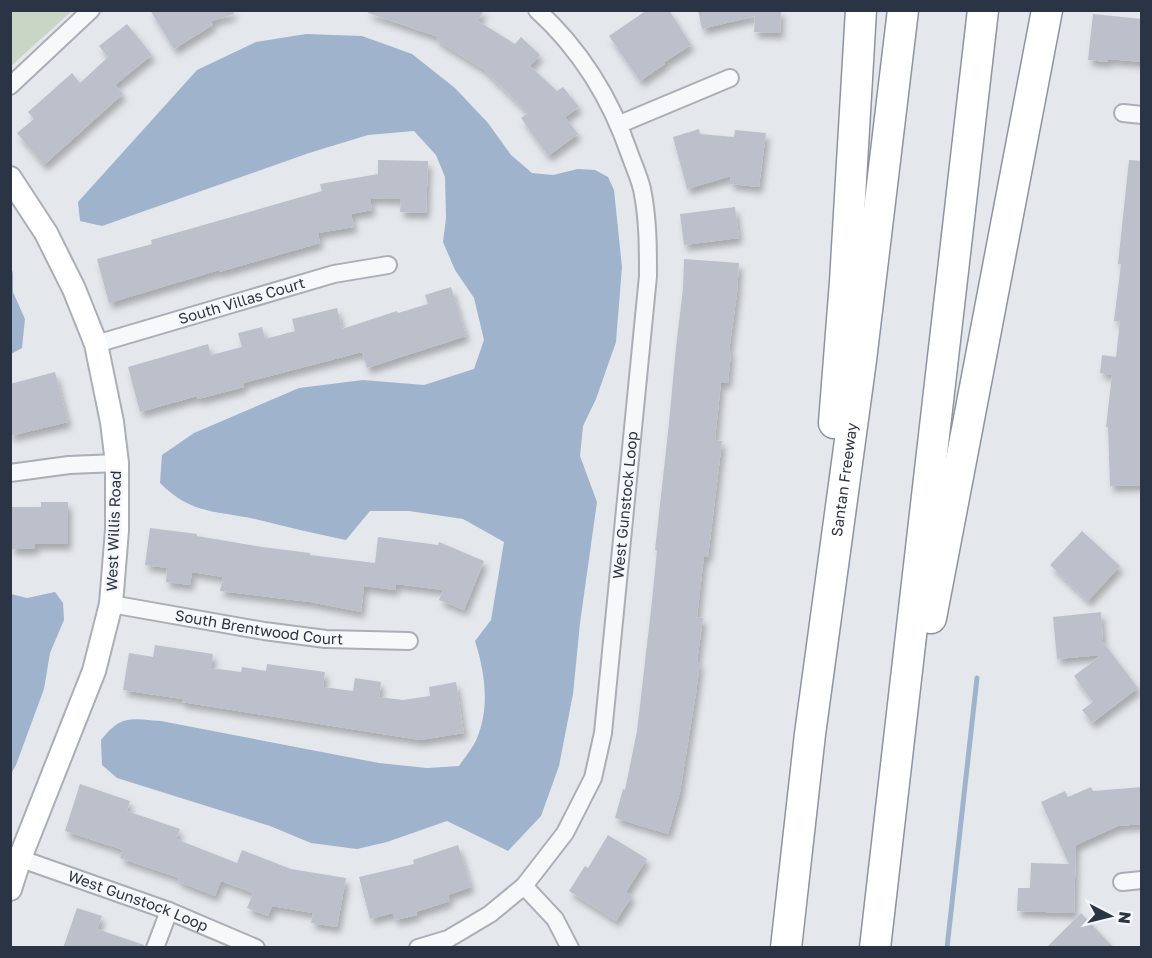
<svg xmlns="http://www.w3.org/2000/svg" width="1152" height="958" font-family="'Golos Text',sans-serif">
<defs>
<filter id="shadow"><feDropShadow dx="3.5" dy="6" stdDeviation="3" flood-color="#0004"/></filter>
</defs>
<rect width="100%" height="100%" fill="#e4e7ec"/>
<path fill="#c9d6c5" d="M11 10H72V11L11 66Z"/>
<g fill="#9fb4cc">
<path d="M306 34 362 36 412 54 455 88 488 123 511 155 532 173 553 175 578 169 595 170 608 177 614 190 622 267 616 342 596 399 583 426 580 456 597 502 580 623 573 694 559 766 541 816 508 851 447 821 387 842 357 849 311 843 270 826 117 778 102 765 101 740C122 714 130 719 161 721L379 763 427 768 459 766C465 757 473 748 477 738 490 707 485 673 475 641L491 620 504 542 463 519 409 511H370L346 540C316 534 288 527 259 520 218 510 193 516 160 483L162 455 194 433 299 388 363 380 424 385 474 369 484 340 474 298 455 270 443 242 446 218 445 177 436 155 414 131 368 135 309 153 102 226 80 221 78 202 197 70 256 42Z"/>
<path d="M10 266 13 273V292L25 319 22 348 11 354Z"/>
<path d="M55 592 63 603 64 620 50 653 44 689 16 765 11 774V594L27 598Z"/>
</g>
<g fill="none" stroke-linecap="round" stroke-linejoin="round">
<path stroke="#9fb4cc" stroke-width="5" d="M947 948 977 678"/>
</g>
<g fill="#bbc0ca" filter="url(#shadow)">
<path d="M150 10H233L234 14 211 21 213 25 174 49Z"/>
<path d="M368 10H484L478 21 515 44 521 37 540 55 530 66 557 91 563 87 579 107 565 117 578 134 548 156 521 118 528 113 483 69 436 40 438 37 368 13Z"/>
<path d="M647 10H669L691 45 663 63 665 64 640 81 609 36Z"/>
<path d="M698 10H781L780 33 754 32 755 16 702 29Z"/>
<path d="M1093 14 1142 19V62L1108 59V62L1088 60Z"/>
<path d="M127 24 152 55 115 85 123 94 44 165 17 133 34 119 28 112 72 73 80 83 108 57 99 46Z"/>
<path d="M699 129 700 134 734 137 735 130 766 133 759 187 730 184 731 176 687 189 673 137Z"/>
<path d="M378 160 428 161 426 213 400 212 401 199 370 198 372 210 351 214 354 227 318 233 320 243 219 272V270L109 303 97 259 152 244 151 240 322 191 320 184 378 174Z"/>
<path d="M1129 160 1142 161V485L1110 486 1108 427H1106L1112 375 1100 373 1102 355 1116 357 1120 321H1114L1121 264H1118Z"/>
<path d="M735 207 739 238 684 245 680 214Z"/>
<path d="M684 259 739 263 737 293 729 351 731 352 728 383 721 382 715 440 722 441 708 557 704 556 697 617 703 618 697 662H700L696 693 680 792 668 834 615 818 623 789 625 790 637 731 652 601 657 550H655L669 423 676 347 683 289Z"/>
<path d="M451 287 466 336 367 368 362 352 243 383 244 387 198 399 197 396 140 412 128 367 208 344 211 355 242 347 238 333 262 327 265 339 295 331 292 319 337 308 342 329 397 311 398 313 428 304 425 295Z"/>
<path d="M55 372 68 422 10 436V384Z"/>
<path d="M41 502H68V544H35V549H11L12 507H41Z"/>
<path d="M150 528 197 534V536L262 547 310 553V555L375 563 378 537 438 545 439 542 484 561 464 610 439 600 443 590 396 584 395 590 364 586 361 612 310 602 220 591 223 577 192 572 190 585 166 582 167 568 145 565Z"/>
<path d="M1082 531 1120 566 1088 601 1050 565Z"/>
<path d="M1101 612 1103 642 1138 688 1092 723 1082 710 1093 702 1074 676 1101 655 1057 659 1053 617Z"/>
<path d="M155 645 213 654 211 668 241 672 242 667 266 671 267 664 325 672 323 687 353 691 355 678 381 682 379 697 403 700 430 696 429 687 456 682 464 733 420 740 182 702V699L123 690 129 653 153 657Z"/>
<path d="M80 784 130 801 127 811 180 829 176 839 237 863 242 850 291 869 346 878 337 927 311 923 313 913 272 906 268 916 247 908 253 893 221 881 215 896 177 881 179 878 120 858 123 850 65 831Z"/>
<path d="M1091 787 1093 791 1142 787V824L1118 826 1076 845 1074 913 1017 911 1018 888H1030L1031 863 1069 864 1041 802 1065 791 1068 797Z"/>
<path d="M608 835 647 859 626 892 632 896 616 921 569 891 585 866 588 868Z"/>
<path d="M458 845 471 887 448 895 450 901 416 912 417 915 395 920 393 913 370 919 359 877 414 864 413 860Z"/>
<path d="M77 908 102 916 97 929 144 945 143 948H63Z"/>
<path d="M1081 913 1114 948H1046Z"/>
</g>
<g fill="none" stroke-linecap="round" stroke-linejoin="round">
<g stroke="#a9aeb7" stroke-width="20">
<g id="street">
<path d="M10 86 91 10"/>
<path d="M1123 113 1142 115"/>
<path d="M620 124 730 78"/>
<path id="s1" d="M96 344 334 274 388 265"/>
<path d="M10 473 69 465 117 463"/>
<path id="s2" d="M111 604 264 631 326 639 409 641"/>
<path id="s3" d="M10 855 169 911 256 948"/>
<path d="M1122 882 1142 880"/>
<path d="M524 886 555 919 570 948"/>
<path d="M155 948 169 911"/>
<path id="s4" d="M418 948 448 939 490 914 524 886 565 833 593 778 603 733 648 276C648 247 648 218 642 189 639 177 634 166 630 155 611 99 581 50 537 10"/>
</g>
</g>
<g stroke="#a9aeb7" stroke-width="26">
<path id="secondary" d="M10 178 46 233 74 289 96 344 112 422 117 463V530L111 604 94 671 20 858 10 889"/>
</g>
<g stroke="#8b94a3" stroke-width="33">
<g id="highway">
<path d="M834 423 845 282 861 10"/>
<path d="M931 618 1047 10"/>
<path id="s5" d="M786 948 810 734 861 360 903 10"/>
<path d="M875 948 983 10"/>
</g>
</g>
<use href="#street" stroke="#f7f8fa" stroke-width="16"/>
<use href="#secondary" stroke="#fff" stroke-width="22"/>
<use href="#highway" stroke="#fff" stroke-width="30"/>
</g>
<g text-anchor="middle" stroke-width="5" stroke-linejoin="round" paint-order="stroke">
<g font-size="15" fill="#2b3445" stroke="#f4f6f9">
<text dy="5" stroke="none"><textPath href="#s1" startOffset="152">South Villas Court</textPath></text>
<text dy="5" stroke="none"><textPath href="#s5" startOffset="472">Santan Freeway</textPath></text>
<text dy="5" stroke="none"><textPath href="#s4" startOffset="528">West Gunstock Loop</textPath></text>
<text transform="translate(114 531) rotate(-88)" y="5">West Willis Road</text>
<text dy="5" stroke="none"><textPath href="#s2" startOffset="150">South Brentwood Court</textPath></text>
<text dy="5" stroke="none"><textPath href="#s3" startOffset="136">West Gunstock Loop</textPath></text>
</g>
</g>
<rect width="1152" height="958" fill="none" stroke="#2b3445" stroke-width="24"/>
<g transform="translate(1110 916) rotate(97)" stroke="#f4f6f9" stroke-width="4.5" paint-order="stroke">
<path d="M0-4.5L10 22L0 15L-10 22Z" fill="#2b3445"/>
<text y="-9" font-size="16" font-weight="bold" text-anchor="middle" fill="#2b3445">N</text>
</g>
</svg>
